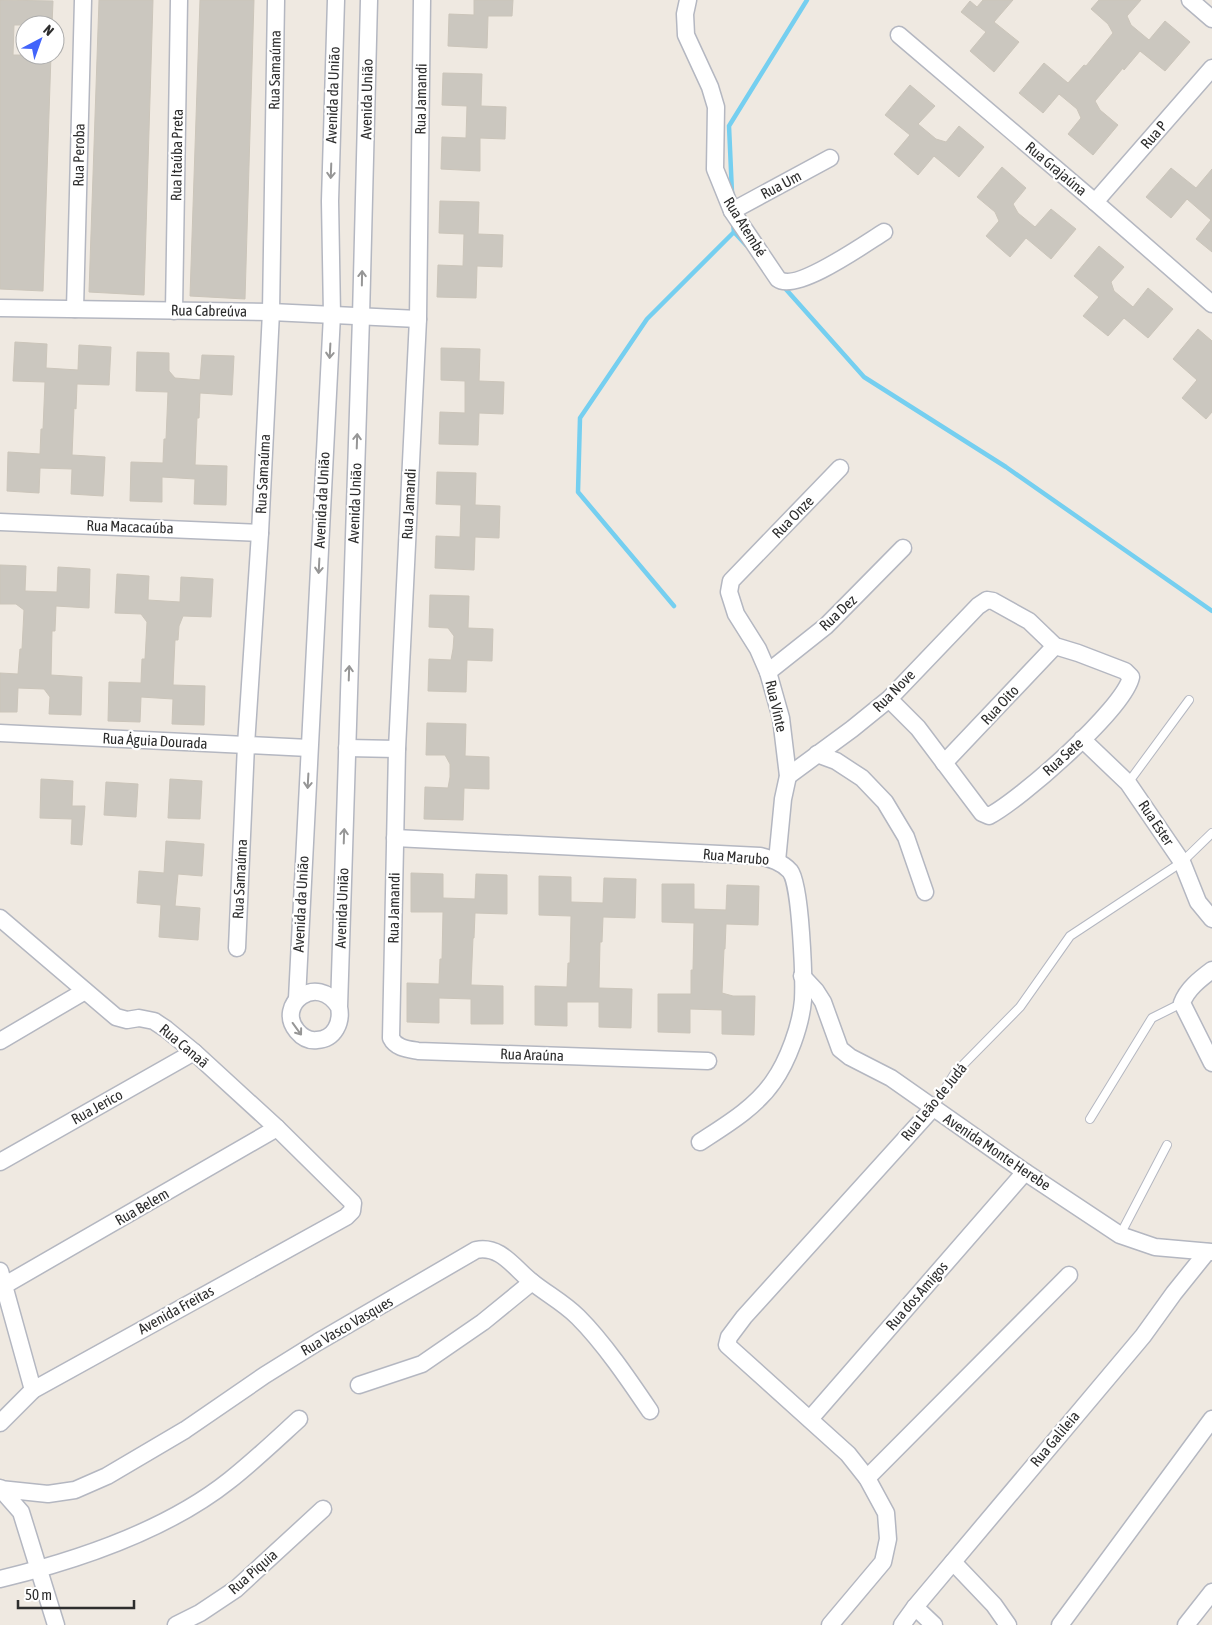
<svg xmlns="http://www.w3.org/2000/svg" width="1212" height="1625" font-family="'Asap Condensed',sans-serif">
<rect width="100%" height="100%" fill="#efe9e1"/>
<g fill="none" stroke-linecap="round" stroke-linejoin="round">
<g stroke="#75cff0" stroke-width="4.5">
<path d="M732 193 729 126 807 0"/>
<path d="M734 232 746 245"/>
<path d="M783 286 864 377 1006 467 1212 611"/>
<path d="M674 606 578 492 580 418 647 319 734 232 733 223"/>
</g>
</g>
<g fill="#cbc7bf" stroke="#cbc5ba">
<path d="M0 0 53 1 52 25H14L13 55H51L43 291 0 289Z"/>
<path d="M99 0H153L144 295 89 292Z"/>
<path d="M200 0H254L245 299 190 296Z"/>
<path d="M474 0H513L512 16H488L487 48 448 46 449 14 474 15Z"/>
<path d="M983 0H1013L994 22 1019 42 994 72 970 51 986 32 961 12 970 1 977 7Z"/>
<path d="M1099 0H1141L1127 16 1131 25 1149 40 1165 21 1190 42 1165 71 1140 51 1124 70 1123 68 1095 101 1100 110 1118 125 1093 155 1068 134 1081 118 1077 109 1059 94 1043 113 1019 93 1044 63 1068 83 1084 65 1086 66 1113 33 1108 24 1091 9Z"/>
<path d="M443 73 482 74 481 106 506 107 505 139 480 138V171L441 169 442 137 466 138 467 106 442 105Z"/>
<path d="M910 85 935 106 918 124 936 139 946 142 959 126 984 147 959 177 934 156 918 175 894 154 910 135 885 115Z"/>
<path d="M1002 167 1026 188 1013 204 1018 213 1035 227 1051 209 1076 229 1051 259 1026 238 1010 257 986 236 999 221 995 212 977 197Z"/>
<path d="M1171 168 1196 188 1212 169V252L1196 239 1211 220 1187 199 1171 218 1146 197Z"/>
<path d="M440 201 479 202 478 234 503 235 502 267 477 266 476 298 437 297 438 265 463 266 464 234 439 233Z"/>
<path d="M1099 246 1124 267 1111 282 1114 291 1133 307 1148 288 1173 309 1148 338 1124 318 1108 336 1083 316 1099 297 1074 276Z"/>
<path d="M1198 329 1212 341V412L1206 419 1182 398 1197 380 1173 359Z"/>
<path d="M15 342 47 344 46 368 78 370 79 345 111 347 109 385 77 384 76 409 74 408 72 455 105 457 103 496 71 494 72 469 40 468 39 493 7 491 8 452 40 454 41 429H43L45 382 13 381Z"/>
<path d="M441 348 480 349 479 381 504 382 503 414 479 413 478 445 439 444 440 412 465 413V381L441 380Z"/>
<path d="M137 352 169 353V371L175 378 200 380 202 355 234 356 232 395 200 393 199 418H197L195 465 227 466 226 505 194 504 195 479 162 477V502L130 501 131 462 163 463 164 439H166L168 392 136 391Z"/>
<path d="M437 472 476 473 475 505 500 506 499 538 475 537 474 570 435 568 436 536 460 537 461 505 436 504Z"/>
<path d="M0 565 26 566 25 591 57 592 58 567 90 569 89 608 56 606 55 631H52L51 675 82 677 81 715 49 714 50 697 44 689 18 688 17 712H0V673L18 674 20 649H22L24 610 16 604H0Z"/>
<path d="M117 574 149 576 148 600 180 602 181 577 213 579 211 617 183 616 179 626 178 640H175L173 685 205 686 204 725 172 724 173 699 141 697 140 722 108 721 109 682 141 683 142 659H145L147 622 141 614 115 613Z"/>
<path d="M430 595 469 596 468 628 493 629 492 661 467 660 466 692 428 691 429 659 451 660 453 649 454 636 448 628 429 627Z"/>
<path d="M427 723 466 724 465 756 489 757V789L464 788 463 820 424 819 425 787 448 788 450 777V764L445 755H426Z"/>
<path d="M41 779 73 781 72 806H85L82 845 71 844 72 819 40 818Z"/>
<path d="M170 779 202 781 200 819 168 818Z"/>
<path d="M106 782 138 784 136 817 104 815Z"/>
<path d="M166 841 204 844 202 876 178 874 175 906 200 908 198 940 159 937 161 905 137 903 139 871 164 873Z"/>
<path d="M411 873 443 874V898L475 899 476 874 507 875V914L475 913 474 938H473L471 985 503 986V1024H471V999L439 998V1023L407 1022V983L439 984 440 959H442L443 912H411Z"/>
<path d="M539 876 571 877V902L603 903 604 878 636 879 635 918 603 917 602 942H600L599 988 632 989 631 1028 599 1027V1002H567V1026L535 1025V986L567 987 568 963H570L571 916 539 915Z"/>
<path d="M662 884H694V909L726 910 727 885 759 886 758 925 726 924 725 949H724L722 993 733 996H755L754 1035 722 1034V1010L690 1009V1033L658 1032V994H691V970H693L694 923 662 922Z"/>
</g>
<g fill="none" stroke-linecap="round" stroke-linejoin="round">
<g stroke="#b4b7c1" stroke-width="10">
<g id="lane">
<path d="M1128 783 1189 700"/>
<path d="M933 1108 955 1073 1020 1007 1070 936 1182 862 1212 833"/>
<path d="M1090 1119 1152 1018 1182 1003"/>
<path d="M1120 1235 1167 1145"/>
</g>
</g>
<g stroke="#b4b7c1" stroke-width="19">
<g id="street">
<path d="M422 0 418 319 397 749 391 1038C396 1048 407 1049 418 1051L708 1061"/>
<path d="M688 0 685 14 686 35 710 87 716 107 715 169 732 211 778 279C796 293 866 243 884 232"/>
<path d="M1190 0 1212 19"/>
<path d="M899 35 1095 202 1212 304"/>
<path d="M1095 202 1212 68"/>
<path d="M732 211 830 158"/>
<path d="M0 308 271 312 418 319"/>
<path d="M75 309 83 0"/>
<path d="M174 311 179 0"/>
<path d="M0 522 260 533"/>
<path d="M768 672 826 626 903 548"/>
<path d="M0 733 309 748"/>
<path d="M1082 739 1128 783 1182 862 1198 902 1212 919"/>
<path d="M347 748 397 749"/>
<path d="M817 754 836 761 862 778 885 802 906 837 925 892"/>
<path d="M944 763 1055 646"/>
<path d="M788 776 852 729 889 699 978 606 987 600 993 601 1029 621 1055 646 1078 653 1125 671 1131 677C1124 709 1020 800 989 816L982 813 918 728 889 699"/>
<path d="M395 838 760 856C771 859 782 862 790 871 801 884 804 980 803 1000 801 1025 788 1061 773 1082 755 1108 726 1125 700 1142"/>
<path d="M777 861 783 799 788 776 781 718 768 672 758 649 736 614 729 592 731 581 840 468"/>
<path d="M0 918 116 1017 127 1020 139 1018 154 1021 166 1029 194 1052 277 1128 353 1203 352 1211 346 1217 33 1390 0 1423"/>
<path d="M237 948 246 745 260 533 271 312 276 0"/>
<path d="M1212 970C1200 979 1187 989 1182 1003L1212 1063"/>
<path d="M802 976 816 991 823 1002 840 1049 850 1057 891 1078 1025 1172 1120 1235 1155 1247 1212 1252"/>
<path d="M297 999 332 315 330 201 336 0"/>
<path d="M339 1007C317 972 275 1005 297 1031 302 1037 309 1041 317 1040 335 1039 342 1022 339 1007L361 317 369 0"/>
<path d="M0 1041 85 991"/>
<path d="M0 1162 194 1052"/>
<path d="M0 1271 33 1390"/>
<path d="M5 1285 277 1128"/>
<path d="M359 1385 422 1364 483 1322 532 1282"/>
<path d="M810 1419 1025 1172"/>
<path d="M867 1478 1069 1275"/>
<path d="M0 1488 21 1512 56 1625"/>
<path d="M0 1489 48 1494 75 1490 107 1476 185 1430 265 1375 318 1342 476 1250C501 1245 514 1268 532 1282 547 1294 564 1303 578 1317 604 1343 629 1380 650 1411"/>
<path d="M953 1562 994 1605 1008 1625"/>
<path d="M0 1579C79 1560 166 1531 230 1480 254 1461 276 1440 299 1419"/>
<path d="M915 1607 934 1625"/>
<path d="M176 1625 200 1613 236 1589 323 1509"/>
<path d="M830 1625 883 1562 888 1539 886 1513 867 1478 848 1454 727 1345 729 1337 744 1317 933 1108"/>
<path d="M902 1625 915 1607 1143 1336 1174 1293 1207 1252"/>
<path d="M1060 1625 1212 1419"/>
<path d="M1186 1625 1212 1592"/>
</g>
</g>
<use href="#lane" stroke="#fff" stroke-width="8"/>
<use href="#street" stroke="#fff" stroke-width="16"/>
</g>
<defs><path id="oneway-shaft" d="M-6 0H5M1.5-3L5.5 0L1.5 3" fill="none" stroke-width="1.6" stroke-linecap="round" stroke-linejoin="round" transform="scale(1.25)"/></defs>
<g stroke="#969696">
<use href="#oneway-shaft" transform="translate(331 171) rotate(92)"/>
<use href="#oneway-shaft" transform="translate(362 278) rotate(-89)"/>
<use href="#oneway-shaft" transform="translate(330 351) rotate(93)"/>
<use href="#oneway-shaft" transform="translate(357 441) rotate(-88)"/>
<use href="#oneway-shaft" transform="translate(319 566) rotate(93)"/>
<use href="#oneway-shaft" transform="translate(349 673) rotate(-88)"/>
<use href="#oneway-shaft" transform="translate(308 781) rotate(93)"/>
<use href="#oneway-shaft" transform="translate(344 836) rotate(-88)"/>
<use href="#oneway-shaft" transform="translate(297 1029) rotate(54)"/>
</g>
<g text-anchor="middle" stroke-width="4.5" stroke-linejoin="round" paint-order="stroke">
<g font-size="15" fill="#2e2e2e" stroke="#fff">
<text transform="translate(275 70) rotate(-89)" y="5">Rua Samaúma</text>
<text transform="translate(333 95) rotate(-88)" y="5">Avenida da União</text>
<text transform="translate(367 99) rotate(-89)" y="5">Avenida União</text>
<text transform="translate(421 99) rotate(-89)" y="5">Rua Jamandi</text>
<text transform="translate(1154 135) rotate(-49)" y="5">Rua P</text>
<text transform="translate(79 155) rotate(-89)" y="5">Rua Peroba</text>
<text transform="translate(177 155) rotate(-89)" y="5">Rua Itaúba Preta</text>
<text transform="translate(1056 169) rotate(40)" y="5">Rua Grajaúna</text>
<text transform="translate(781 185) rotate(-28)" y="5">Rua Um</text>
<text transform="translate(745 227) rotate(58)" y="5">Rua Atembé</text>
<text transform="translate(209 311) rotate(1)" y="5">Rua Cabreúva</text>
<text transform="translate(263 474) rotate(-87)" y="5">Rua Samaúma</text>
<text transform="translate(322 500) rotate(-87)" y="5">Avenida da União</text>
<text transform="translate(355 503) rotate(-88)" y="5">Avenida União</text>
<text transform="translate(409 504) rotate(-87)" y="5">Rua Jamandi</text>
<text transform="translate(793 517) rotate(-46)" y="5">Rua Onze</text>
<text transform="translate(130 527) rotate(2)" y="5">Rua Macacaúba</text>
<text transform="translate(838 613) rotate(-43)" y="5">Rua Dez</text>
<text transform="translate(894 691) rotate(-45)" y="5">Rua Nove</text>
<text transform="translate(1000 705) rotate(-47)" y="5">Rua Oito</text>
<text transform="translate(776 706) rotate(77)" y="5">Rua Vinte</text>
<text transform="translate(155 741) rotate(3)" y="5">Rua Águia Dourada</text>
<text transform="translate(1063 757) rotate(-42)" y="5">Rua Sete</text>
<text transform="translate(1156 823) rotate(56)" y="5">Rua Ester</text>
<text transform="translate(736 857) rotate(5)" y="5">Rua Marubo</text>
<text transform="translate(240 879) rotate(-87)" y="5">Rua Samaúma</text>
<text transform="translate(301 904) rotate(-87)" y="5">Avenida da União</text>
<text transform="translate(342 908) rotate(-88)" y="5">Avenida União</text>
<text transform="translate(394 908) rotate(-89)" y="5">Rua Jamandi</text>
<text transform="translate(184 1046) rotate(40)" y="5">Rua Canaã</text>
<text transform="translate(532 1055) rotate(2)" y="5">Rua Araúna</text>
<text transform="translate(934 1102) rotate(-51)" y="5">Rua Leão de Judá</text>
<text transform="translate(97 1107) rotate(-29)" y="5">Rua Jerico</text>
<text transform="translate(997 1152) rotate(34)" y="5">Avenida Monte Herebe</text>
<text transform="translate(142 1207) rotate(-30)" y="5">Rua Belem</text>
<text transform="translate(917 1296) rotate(-49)" y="5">Rua dos Amigos</text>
<text transform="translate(176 1310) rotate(-29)" y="5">Avenida Freitas</text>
<text transform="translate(347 1326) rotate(-30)" y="5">Rua Vasco Vasques</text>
<text transform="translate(1055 1439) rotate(-50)" y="5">Rua Galileia</text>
<text transform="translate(253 1572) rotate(-41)" y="5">Rua Piquia</text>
</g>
</g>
<g transform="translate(40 40) rotate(41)"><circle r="24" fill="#ffffff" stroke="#ababab"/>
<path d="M0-4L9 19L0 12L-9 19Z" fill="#4264fb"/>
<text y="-8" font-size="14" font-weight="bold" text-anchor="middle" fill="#2e2e2e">N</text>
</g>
<path d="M18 1600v8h116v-8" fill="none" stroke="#2e2e2e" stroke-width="2.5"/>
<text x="25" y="1600" font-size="15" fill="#2e2e2e" stroke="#ffffff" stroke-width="4" paint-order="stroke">50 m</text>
</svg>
